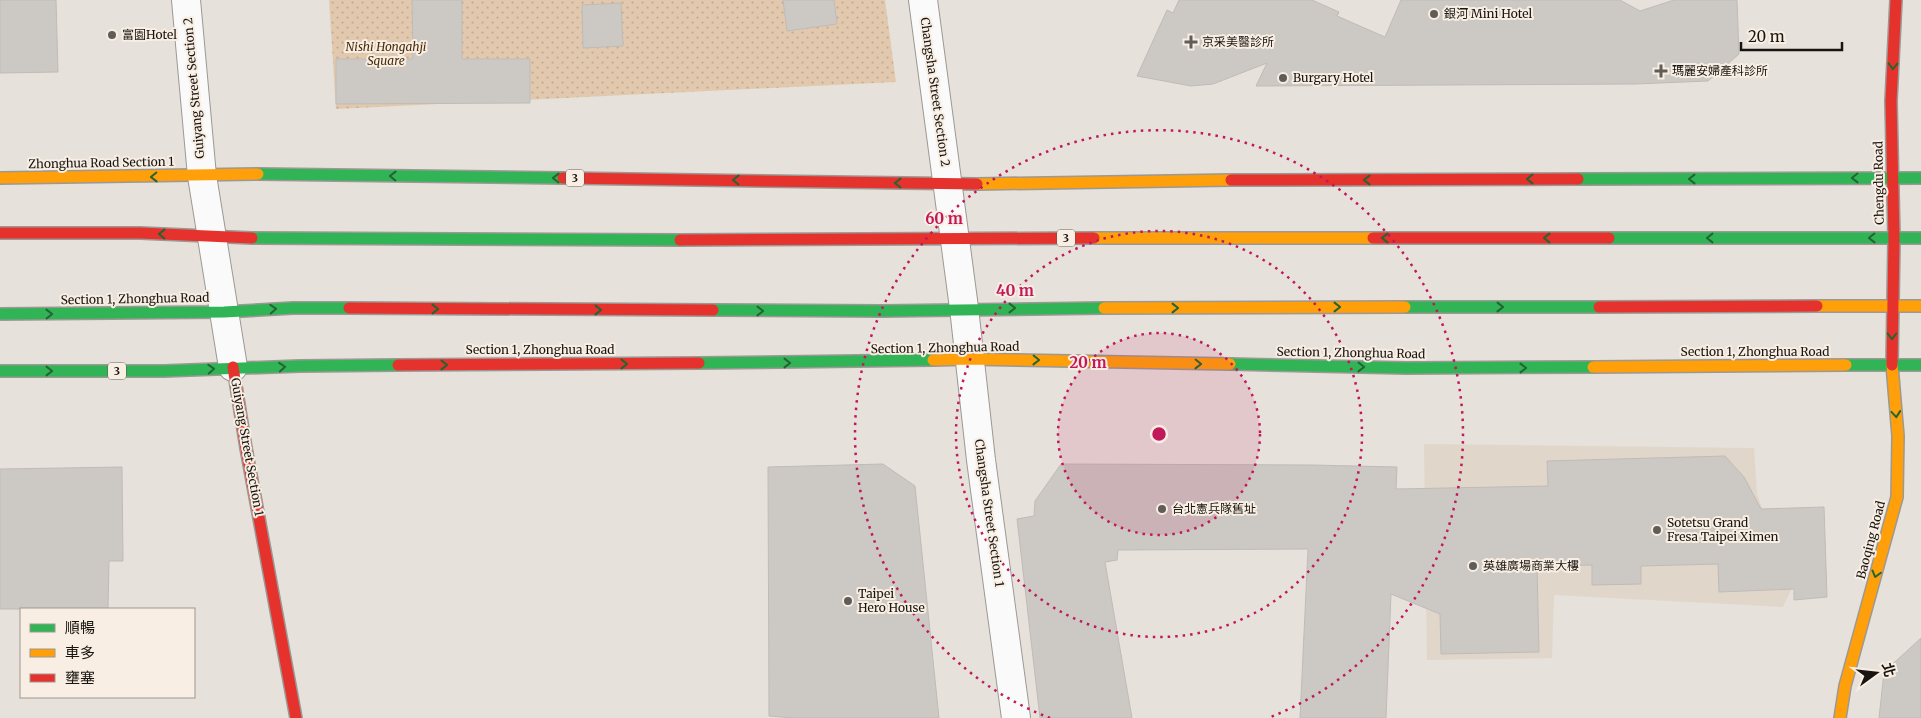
<svg xmlns="http://www.w3.org/2000/svg" width="1921" height="718" font-family="Merriweather,'Noto Sans TC',serif">
<defs>
<pattern id="park-dots" width="8" height="8" patternUnits="userSpaceOnUse" patternTransform="scale(1.25)"><rect width="8" height="8" fill="#e2c9ae"/><path d="M2 2h.1M6 6h.1" fill="none" stroke="#c1ac95" stroke-width="1.8" stroke-linecap="round"/></pattern>
</defs>
<rect width="100%" height="100%" fill="#e6e1db"/>
<path fill="#e1d6ca" d="M1424 444 1754 448 1757 494 1792 588 1783 607 1554 595 1552 658 1427 660Z"/>
<path fill="url(#park-dots)" d="M329 0H885L896 82 336 109Z"/>
<g fill="#ccc8c3" stroke="#c0bbb7">
<path d="M0 0H56L58 72 0 73Z"/>
<path d="M412 0H462V59H530V103L336 104V59H413Z"/>
<path d="M783 0H834L837 24 787 31Z"/>
<path d="M1179 0H1312L1339 12 1337 16 1385 37 1401 0H1620L1640 11 1674 0H1737L1739 54 1708 81 1635 84 1256 86 1267 63 1213 84 1191 86 1137 76 1167 10 1173 13Z"/>
<path d="M621 3 623 46 583 48 582 5Z"/>
<path d="M1725 456 1744 477 1761 509 1824 507 1827 597 1794 600V589L1719 592 1718 564 1641 566V584L1592 585V565L1537 566 1539 652 1441 654 1440 614 1391 594 1386 718H1300L1308 549 1118 550 1117 560 1105 562 1132 718H1040L1017 519 1034 516 1035 501 1061 464 1312 465 1397 467 1396 489 1548 486 1547 461Z"/>
<path d="M883 464 915 486 939 718H793L769 716 768 467Z"/>
<path d="M122 467 123 561H109L108 609H0V469Z"/>
<path d="M1921 638V718H1879L1884 672Z"/>
</g>
<g fill="none" stroke-linecap="round" stroke-linejoin="round">
<g stroke="#9c9894" stroke-width="30">
<g id="street">
<path d="M186 0 202 176 233 367"/>
<path d="M923 0 964 308 981 460 1016 718"/>
</g>
</g>
<g stroke="#9c9894" stroke-width="14">
<g id="fast">
<path d="M258 174 563 178"/>
<path d="M1578 179 1921 178"/>
<path d="M252 238 680 240"/>
<path d="M1609 238H1921"/>
<path d="M1405 307H1599"/>
<path d="M713 310 882 311 1104 308"/>
<path d="M0 314 224 312 293 308H349"/>
<path d="M699 363 933 360"/>
<path d="M1230 364 1406 368 1593 367"/>
<path d="M1846 365H1921"/>
<path d="M0 371H164L300 366 398 365"/>
</g>
</g>
<g stroke="#9c9894" stroke-width="14">
<g id="slow">
<path d="M0 178 258 174"/>
<path d="M977 184 1231 180"/>
<path d="M1094 238H1373"/>
<path d="M1817 306H1921"/>
<path d="M1104 308 1405 307"/>
<path d="M933 360 970 359 1230 364"/>
<path d="M1593 367 1846 365"/>
<path d="M1840 718 1845 686 1897 497 1898 436 1892 365"/>
</g>
</g>
<g stroke="#9c9894" stroke-width="14">
<g id="jam">
<path d="M563 178 977 184"/>
<path d="M1231 180 1578 179"/>
<path d="M0 233H140L252 238"/>
<path d="M1373 238H1609"/>
<path d="M680 240 1094 238"/>
<path d="M1599 307 1817 306"/>
<path d="M349 308 713 310"/>
<path d="M398 365 699 363"/>
<path d="M1892 365 1894 238 1891 101 1896 0"/>
<path d="M233 367 246 448 296 718"/>
</g>
</g>
<use href="#street" stroke="#fbfafa" stroke-width="28"/>
<use href="#fast" stroke="#30b455" stroke-width="11"/>
<use href="#slow" stroke="#ff9f0a" stroke-width="11"/>
<use href="#jam" stroke="#e5322d" stroke-width="11"/>
</g>
<defs><path id="oneway-chevron" d="M-2-3.5L2.5 0L-2 3.5" fill="none" stroke-width="1.6" stroke-linecap="round" stroke-linejoin="round" transform="scale(1.25)"/></defs>
<g stroke="#246433">
<use href="#oneway-chevron" transform="translate(1893 66) rotate(92)"/>
<use href="#oneway-chevron" transform="translate(393 176) rotate(-179)"/>
<use href="#oneway-chevron" transform="translate(154 177) rotate(179)"/>
<use href="#oneway-chevron" transform="translate(556 178) rotate(-179)"/>
<use href="#oneway-chevron" transform="translate(1855 178) rotate(179)"/>
<use href="#oneway-chevron" transform="translate(1530 179) rotate(180)"/>
<use href="#oneway-chevron" transform="translate(1692 179) rotate(180)"/>
<use href="#oneway-chevron" transform="translate(736 180) rotate(-179)"/>
<use href="#oneway-chevron" transform="translate(1367 180) rotate(180)"/>
<use href="#oneway-chevron" transform="translate(898 183) rotate(-179)"/>
<use href="#oneway-chevron" transform="translate(162 234) rotate(-179)"/>
<use href="#oneway-chevron" transform="translate(1385 238) rotate(-180)"/>
<use href="#oneway-chevron" transform="translate(1547 238) rotate(-180)"/>
<use href="#oneway-chevron" transform="translate(1710 238) rotate(-180)"/>
<use href="#oneway-chevron" transform="translate(1872 238) rotate(179)"/>
<use href="#oneway-chevron" transform="translate(1337 307)"/>
<use href="#oneway-chevron" transform="translate(1500 307)"/>
<use href="#oneway-chevron" transform="translate(1012 308)"/>
<use href="#oneway-chevron" transform="translate(1175 308)"/>
<use href="#oneway-chevron" transform="translate(273 309) rotate(-3)"/>
<use href="#oneway-chevron" transform="translate(435 309)"/>
<use href="#oneway-chevron" transform="translate(598 310)"/>
<use href="#oneway-chevron" transform="translate(760 311)"/>
<use href="#oneway-chevron" transform="translate(49 314) rotate(-1)"/>
<use href="#oneway-chevron" transform="translate(1892 336) rotate(90)"/>
<use href="#oneway-chevron" transform="translate(1036 360) rotate(1)"/>
<use href="#oneway-chevron" transform="translate(787 363)"/>
<use href="#oneway-chevron" transform="translate(624 364)"/>
<use href="#oneway-chevron" transform="translate(1198 364) rotate(1)"/>
<use href="#oneway-chevron" transform="translate(444 365)"/>
<use href="#oneway-chevron" transform="translate(282 367) rotate(-5)"/>
<use href="#oneway-chevron" transform="translate(1361 367) rotate(1)"/>
<use href="#oneway-chevron" transform="translate(1523 368)"/>
<use href="#oneway-chevron" transform="translate(211 369) rotate(-3)"/>
<use href="#oneway-chevron" transform="translate(49 371)"/>
<use href="#oneway-chevron" transform="translate(1896 414) rotate(85)"/>
<use href="#oneway-chevron" transform="translate(1876 574) rotate(105)"/>
</g>
<circle cx="1159" cy="434" r="101" fill="#c2185b" fill-opacity=".12"/>
<g fill="none" stroke="#c2185b" stroke-width="2.5" stroke-dasharray="2.5 5">
<circle cx="1159" cy="434" r="101"/>
<circle cx="1159" cy="434" r="203"/>
<path d="M1050 718A304 304 0 1 1 1268 718"/>
</g>
<g fill="#605c58" stroke="#f8eee3" stroke-width="2">
<circle cx="1434" cy="14" r="5"/>
<circle cx="112" cy="35" r="5"/>
<path d="M1188.5 34.5h5v5h5v5h-5v5h-5v-5h-5v-5h5z"/>
<path d="M1658.5 63.5h5v5h5v5h-5v5h-5v-5h-5v-5h5z"/>
<circle cx="1283" cy="78" r="5"/>
<circle cx="1162" cy="509" r="5"/>
<circle cx="1657" cy="530" r="5"/>
<circle cx="1473" cy="566" r="5"/>
<circle cx="848" cy="601" r="5"/>
</g>
<g text-anchor="middle" stroke-width="4" stroke-linejoin="round" paint-order="stroke">
<g fill="#f8eee3" stroke="#5b5650" stroke-width="1">
<rect x="566" y="169.5" width="18" height="17" rx="4"/>
<rect x="1057" y="229.5" width="18" height="17" rx="4"/>
<rect x="108" y="362.5" width="18" height="17" rx="4"/>
</g>
<g font-size="11" font-weight="bold" fill="#181511">
<text x="575" y="182">3</text>
<text x="1066" y="242">3</text>
<text x="117" y="375">3</text>
</g>
<g font-size="12" fill="#181511" stroke="#f8eee3" text-anchor="start">
<text x="1444" y="18">銀河 Mini Hotel</text>
<text x="122" y="39">富園Hotel</text>
<text x="1202" y="46">京采美醫診所</text>
<text x="1672" y="75">瑪麗安婦產科診所</text>
<text x="1293" y="82">Burgary Hotel</text>
<text x="1172" y="513">台北憲兵隊舊址</text>
<text x="1667" y="527">Sotetsu Grand<tspan x="1667" dy="14">Fresa Taipei Ximen</tspan></text>
<text x="1483" y="570">英雄廣場商業大樓</text>
<text x="858" y="598">Taipei<tspan x="858" dy="14">Hero House</tspan></text>
</g>
<g font-size="12" font-style="italic" fill="#482d0b" stroke="#f8eee3">
<text x="386" y="51">Nishi Hongahji<tspan x="386" dy="14">Square</tspan></text>
</g>
<g font-size="12" fill="#181511" stroke="#f8eee3">
<text transform="translate(194 88) rotate(-95)" y="4">Guiyang Street Section 2</text>
<text transform="translate(935 92) rotate(82)" y="4">Changsha Street Section 2</text>
<text transform="translate(101 163) rotate(-1)" y="4">Zhonghua Road Section 1</text>
<text transform="translate(1879 183) rotate(-91)" y="4">Chengdu Road</text>
<text transform="translate(135 299) rotate(-1)" y="4">Section 1, Zhonghua Road</text>
<text transform="translate(945 348) rotate(-1)" y="4">Section 1, Zhonghua Road</text>
<text x="540" y="354">Section 1, Zhonghua Road</text>
<text x="1755" y="356">Section 1, Zhonghua Road</text>
<text transform="translate(1351 353) rotate(1)" y="4">Section 1, Zhonghua Road</text>
<text transform="translate(247 447) rotate(80)" y="4">Guiyang Street Section 1</text>
<text transform="translate(989 513) rotate(82)" y="4">Changsha Street Section 1</text>
<text transform="translate(1871 540) rotate(-75)" y="4">Baoqing Road</text>
</g>
</g>
<circle cx="1159" cy="434" r="8" fill="#c2185b" stroke="#f8eee3" stroke-width="2.5"/>
<g font-size="15" text-anchor="middle" font-weight="bold" fill="#c2185b" stroke="#f8eee3" stroke-width="4" stroke-linejoin="round" paint-order="stroke">
<text x="944" y="224">60 m</text>
<text x="1015" y="296">40 m</text>
<text x="1088" y="368">20 m</text>
</g>
<rect x="20" y="608" width="175" height="90" fill="#f8eee3" stroke="#9e978f"/>
<rect x="30" y="624" width="25" height="8" fill="#30b455" stroke="#9e978f"/>
<text x="65" y="633" font-size="15" fill="#181511">順暢</text>
<rect x="30" y="649" width="25" height="8" fill="#ff9f0a" stroke="#9e978f"/>
<text x="65" y="658" font-size="15" fill="#181511">車多</text>
<rect x="30" y="674" width="25" height="8" fill="#e5322d" stroke="#9e978f"/>
<text x="65" y="683" font-size="15" fill="#181511">壅塞</text>
<g transform="translate(1876 673) rotate(75)" stroke="#f8eee3" stroke-width="4" paint-order="stroke">
<path d="M0-4L9 19L0 12L-9 19Z" fill="#181511"/>
<text y="-8" font-size="14" font-weight="bold" text-anchor="middle" fill="#181511">北</text>
</g>
<path d="M1741 42v8h101v-8" fill="none" stroke="#181511" stroke-width="2.5"/>
<text x="1748" y="42" font-size="15" fill="#181511" stroke="#f8eee3" stroke-width="4" paint-order="stroke">20 m</text>
</svg>
